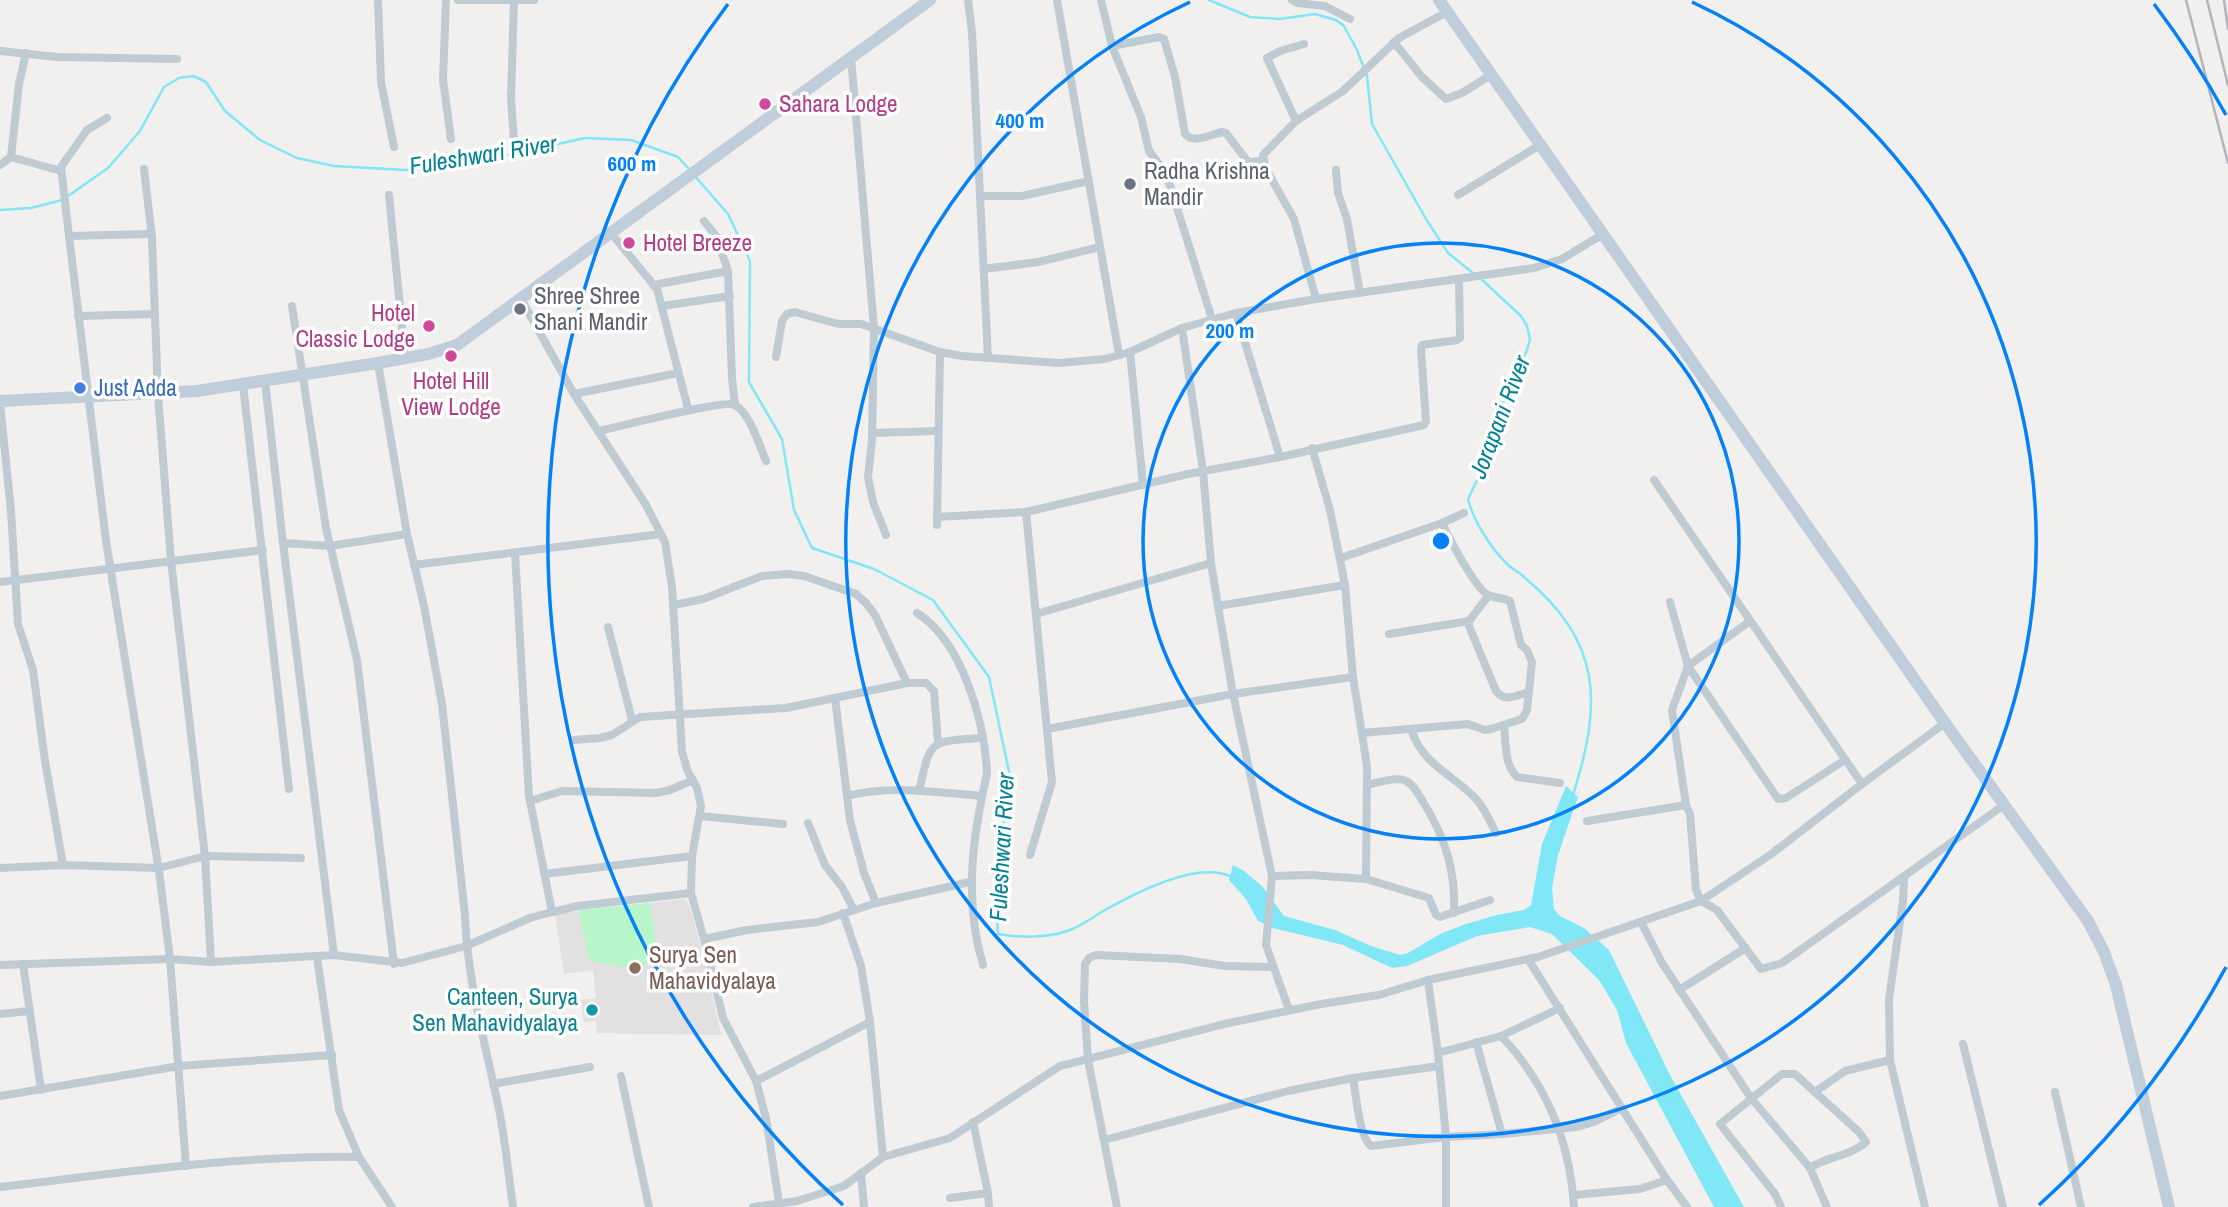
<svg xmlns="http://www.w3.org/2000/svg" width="2228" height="1207" font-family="'Archivo Narrow',sans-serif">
<rect width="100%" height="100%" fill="#f2efef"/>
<path fill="#e3e0e1" d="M684 899 689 904 706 966 721 1035 597 1033 596 1021 584 1022 581 1000 596 998 593 970 564 974 555 914Z"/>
<path fill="#b8f5cb" d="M650 903 659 962 622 967 590 961 587 954 579 910Z"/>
<path fill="#80e7f7" d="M1566 786 1578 797 1558 855 1552 888 1554 909 1560 916 1584 928 1609 950 1671 1077 1744 1207H1714L1626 1043 1617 1010 1599 980 1552 934 1530 927 1477 936 1407 966 1392 968 1343 945 1273 928 1258 921 1246 899 1229 880 1233 865 1244 871 1263 887 1284 916 1335 930 1371 946 1400 955 1408 953 1440 934 1466 924 1497 915 1524 910 1531 905 1542 844Z"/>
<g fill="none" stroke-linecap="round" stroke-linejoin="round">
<g stroke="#80e7f7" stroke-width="2.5">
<path d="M1209 0 1250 17 1280 19 1315 14 1336 20 1344 26 1357 50 1367 76 1372 124 1426 219 1448 253 1473 273"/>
<path d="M694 175 728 214 750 261 749 382 782 439 794 510 812 548 874 569 933 600 989 677 1009 772 996 901 998 934C1019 938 1046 938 1067 931 1080 927 1093 917 1105 910 1135 893 1198 860 1232 877"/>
<path d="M68 196 108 168 140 131 164 87 179 78 193 76 206 82 225 111 260 140 297 158 334 166 405 170 480 161 585 138 631 140 678 157 690 170"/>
<path d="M0 210 31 208 62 200"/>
<path d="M1479 277 1521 316 1527 326 1530 339 1527 350 1499 412 1482 470 1468 499C1474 522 1490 547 1507 564 1512 569 1519 572 1524 577 1603 643 1602 703 1573 795"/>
</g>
<g stroke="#becbd3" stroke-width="8">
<path d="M378 0 381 82 394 147"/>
<path d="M446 0 443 80 451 139"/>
<path d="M458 0H534"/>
<path d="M514 0 511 99 514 140"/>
<path d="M968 0 972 32 988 358"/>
<path d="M1057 0 1119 355"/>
<path d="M1101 0 1112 46 1141 117 1149 151 1166 173 1212 319"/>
<path d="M1292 0 1297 3 1325 6 1350 19"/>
<path d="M1394 42 1422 77 1446 99 1462 93 1491 75"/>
<path d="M1112 46 1159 37 1164 39 1175 77 1185 134C1194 144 1210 135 1222 132L1226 133 1248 162 1263 161"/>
<path d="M0 51 57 57 177 59"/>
<path d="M851 58 874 328 872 440 868 477 873 502 886 535"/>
<path d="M107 118 87 130 61 167 69 236 150 234"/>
<path d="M1296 121 1267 58 1280 51 1304 44"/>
<path d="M11 157 61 171"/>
<path d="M0 165 11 157 19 84 26 53"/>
<path d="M144 169 152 238 158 395 171 561 205 856 211 962"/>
<path d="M1336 170 1338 193 1347 219 1360 293"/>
<path d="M389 195 405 358"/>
<path d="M1458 195 1540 145"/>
<path d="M980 196H1022L1089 181"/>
<path d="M704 221 716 236 728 271 732 378 735 405"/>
<path d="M611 233 657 289 688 409"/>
<path d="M69 236 106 541 159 871 170 959 186 1166"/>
<path d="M984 269 1038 262 1100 247"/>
<path d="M653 285 728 271"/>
<path d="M521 299 574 394 646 505 665 542 672 587 682 752 688 772 697 788 701 806 692 856 691 893 704 939 723 1018 756 1081 766 1118 779 1203"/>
<path d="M1316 299 1294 219 1266 169 1263 155 1296 121 1343 91 1399 38 1447 12"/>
<path d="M292 306 326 528 357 660 394 964"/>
<path d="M662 306 730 296"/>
<path d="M1236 313 1280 457"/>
<path d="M78 316 155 314"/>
<path d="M1182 328 1203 471 1211 563 1218 606 1233 694 1272 876 1266 945 1289 1010"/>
<path d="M1130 352 1143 485"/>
<path d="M776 357 782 321 787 314 795 312 838 324H861L940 352 962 356 1059 363 1105 359 1130 352 1182 328 1236 313 1316 299 1534 268 1562 259 1603 234"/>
<path d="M378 363 407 534 424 606 442 704 465 915C467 978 484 1039 497 1100 505 1135 508 1172 513 1207"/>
<path d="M265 381 283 543 334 955"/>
<path d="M243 385 289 789"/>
<path d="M574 394 678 373"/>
<path d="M0 403 11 511 18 624 33 670 45 761 63 865"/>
<path d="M598 431C618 427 725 399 735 405 750 413 760 447 766 461"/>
<path d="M872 433 937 431"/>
<path d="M1312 448 1330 510 1345 585 1353 677 1367 766 1366 879"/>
<path d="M1654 480 1862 784 1945 723"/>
<path d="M1026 512 1052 782 1030 855"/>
<path d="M937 517 1026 512 1188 474 1280 457 1424 425 1426 421 1421 350 1422 345 1457 340 1460 338 1459 279"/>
<path d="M937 525 940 352"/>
<path d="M283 543 330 546 407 534"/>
<path d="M515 553 529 796 552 912"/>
<path d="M1341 558 1442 523 1464 513"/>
<path d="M414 565 661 534"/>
<path d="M0 582 263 550"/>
<path d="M1489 595 1469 621V626L1496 691C1505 703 1517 695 1529 692"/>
<path d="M1670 602 1688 666 1672 710 1686 805 1690 814 1696 890 1701 901 1717 910 1761 969 1782 963 2004 805"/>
<path d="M674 605 703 599 762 576 788 574 804 576 856 594 866 603 875 615 907 683"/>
<path d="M1218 606 1345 585"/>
<path d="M917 613C962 641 985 722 987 774 972 838 964 902 983 965"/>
<path d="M1036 614 1211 563"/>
<path d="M1750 621 1688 666 1778 799 1786 798 1845 760"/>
<path d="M608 627 632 720"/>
<path d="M1389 634 1469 621"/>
<path d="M835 698 850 820 864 873 876 903"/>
<path d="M1504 725C1506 742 1504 765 1517 777L1560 783"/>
<path d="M1047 729 1233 694 1353 677"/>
<path d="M1411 729C1423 766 1452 773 1477 800 1485 809 1490 822 1496 833"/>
<path d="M1362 733 1468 724 1485 730 1491 729 1522 719 1527 710 1532 662 1527 650 1521 645 1510 601C1503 598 1495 598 1488 595 1475 588 1449 538 1442 523"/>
<path d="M574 740 600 738 612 735 640 717 786 708 907 683H926L934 691 938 743"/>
<path d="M1367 785C1378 783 1393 777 1404 780 1413 783 1417 793 1422 800 1445 837 1456 870 1454 913"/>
<path d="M919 791C931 739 928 742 981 738"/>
<path d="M847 796C890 785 937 792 982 796"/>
<path d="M530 801 562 791 656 793 670 790 693 780"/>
<path d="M700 816 783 824"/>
<path d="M1587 821 1686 805"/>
<path d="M808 823 825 865 842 887 854 910"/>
<path d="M0 868 63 865 159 868 205 856 301 858"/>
<path d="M544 874 692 856"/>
<path d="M1272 876 1310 875 1366 879 1429 898 1436 915 1440 917 1490 900"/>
<path d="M1904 878 1903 901 1889 999 1890 1060 1925 1207"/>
<path d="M843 913 861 966 870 1022 883 1157"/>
<path d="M1641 922 1662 963 1751 1098 1810 1168 1827 1207"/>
<path d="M704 939 747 930 818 922 876 903 970 882"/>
<path d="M317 957 339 1110 359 1157 392 1207"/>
<path d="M1528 959 1667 1180 1687 1207"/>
<path d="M23 964 41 1090"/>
<path d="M0 965 170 959 211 962 334 955 402 963 466 946 530 918 552 912 578 906 691 893"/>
<path d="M1428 980 1438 1053 1446 1137V1207"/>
<path d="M1679 990 1746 948"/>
<path d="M0 1014 29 1011"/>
<path d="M1501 1036C1546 1083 1570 1141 1574 1207"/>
<path d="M1476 1042 1502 1134"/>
<path d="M1963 1044 2003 1207"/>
<path d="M1438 1053 1501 1036 1560 1008"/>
<path d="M621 1076 649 1207"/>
<path d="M1353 1078C1356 1094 1359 1137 1371 1146L1446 1137 1502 1134 1577 1127 1594 1122 1622 1108"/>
<path d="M756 1081 870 1022"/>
<path d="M493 1084 590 1067"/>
<path d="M1815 1092 1845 1071 1890 1060"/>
<path d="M2055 1092 2081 1207"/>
<path d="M0 1096 179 1066 332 1055"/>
<path d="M973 1122 988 1193 989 1207"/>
<path d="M1104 1140 1288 1091 1353 1078 1439 1066"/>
<path d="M861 1173 864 1207"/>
<path d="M0 1187C119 1173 239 1155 359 1157"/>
<path d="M1574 1195 1640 1189 1667 1180"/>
<path d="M950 1198 988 1193"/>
<path d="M753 1207 797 1201 844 1186 883 1157 950 1138 1060 1066 1224 1024 1321 1004 1379 995 1428 980 1538 957 1701 901 1770 855 1862 784"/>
<path d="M1117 1207 1088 1060 1084 1001 1085 964 1089 958 1096 955 1119 956 1180 959 1225 966 1272 967"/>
<path d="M1781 1207 1775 1194 1720 1124 1782 1074H1795L1859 1132 1866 1142C1851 1156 1827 1156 1810 1168"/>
</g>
<g stroke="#bfceda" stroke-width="12">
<path d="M1439 0 1945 723 2088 921 2104 952 2116 985 2169 1207"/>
<path d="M0 401 197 391 378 363 428 354 457 345 930 0"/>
</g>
<g stroke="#b0b5ba" stroke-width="2.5">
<path d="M2186 0 2228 163"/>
<path d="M2207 0 2228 85"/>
<path d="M2224 0 2228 29"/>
</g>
</g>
<g fill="none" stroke="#0381f8" stroke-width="3.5">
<circle cx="1441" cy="541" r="298"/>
<path d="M1692 2A595 595 0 1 1 1190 2"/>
<path d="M2226 967A893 893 0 0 1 2039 1205M843 1205A893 893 0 0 1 728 4M2154 4A893 893 0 0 1 2226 115"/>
</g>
<g fill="#d1479c" stroke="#fff" stroke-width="2.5">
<circle cx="765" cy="104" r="7"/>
<circle cx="629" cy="243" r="7"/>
<circle cx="429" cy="326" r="7"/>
<circle cx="451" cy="356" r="7"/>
</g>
<g fill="#6b7280" stroke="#fff" stroke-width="2.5">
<circle cx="1130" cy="184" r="7"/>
<circle cx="520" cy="309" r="7"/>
</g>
<circle fill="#3f7fe0" stroke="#fff" stroke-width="2.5" cx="80" cy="388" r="7"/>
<circle fill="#8d6e63" stroke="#fff" stroke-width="2.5" cx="635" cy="968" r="7"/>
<circle fill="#0f9aa8" stroke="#fff" stroke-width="2.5" cx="592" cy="1010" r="7"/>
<g text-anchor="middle" stroke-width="7" stroke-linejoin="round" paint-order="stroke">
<g font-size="23" fill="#b23c85" stroke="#fff" text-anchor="start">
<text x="779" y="112">Sahara Lodge</text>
<text x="643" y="251">Hotel Breeze</text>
<text x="415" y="321" text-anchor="end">Hotel<tspan x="415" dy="26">Classic Lodge</tspan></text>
<text x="451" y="389" text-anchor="middle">Hotel Hill<tspan x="451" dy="26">View Lodge</tspan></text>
</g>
<g font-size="23" fill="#5b616d" stroke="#fff" text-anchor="start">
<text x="1144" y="179">Radha Krishna<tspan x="1144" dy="26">Mandir</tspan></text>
<text x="534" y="304">Shree Shree<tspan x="534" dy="26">Shani Mandir</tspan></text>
</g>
<g font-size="23" fill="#366cbe" stroke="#fff" text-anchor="start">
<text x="94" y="396">Just Adda</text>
</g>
<g font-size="23" fill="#785e54" stroke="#fff" text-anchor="start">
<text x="649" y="963">Surya Sen<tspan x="649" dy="26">Mahavidyalaya</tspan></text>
</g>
<g font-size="23" fill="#0d838f" stroke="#fff" text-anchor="end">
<text x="578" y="1005">Canteen, Surya<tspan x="578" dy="26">Sen Mahavidyalaya</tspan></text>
</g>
<g font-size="24" font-style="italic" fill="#038296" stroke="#fff">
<text transform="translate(483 155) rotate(-9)" y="8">Fuleshwari River</text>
<text transform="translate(1500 417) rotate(-69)" y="8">Jorapani River</text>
<text transform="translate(1002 847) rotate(-87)" y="8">Fuleshwari River</text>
</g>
</g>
<circle cx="1441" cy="541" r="10" fill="#0381f8" stroke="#fff" stroke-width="3.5"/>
<g font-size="21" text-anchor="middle" font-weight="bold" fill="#0381f8" stroke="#fff" stroke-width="7" stroke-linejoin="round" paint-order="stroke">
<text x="1020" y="128">400 m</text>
<text x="632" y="171">600 m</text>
<text x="1230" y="338">200 m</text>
</g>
</svg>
